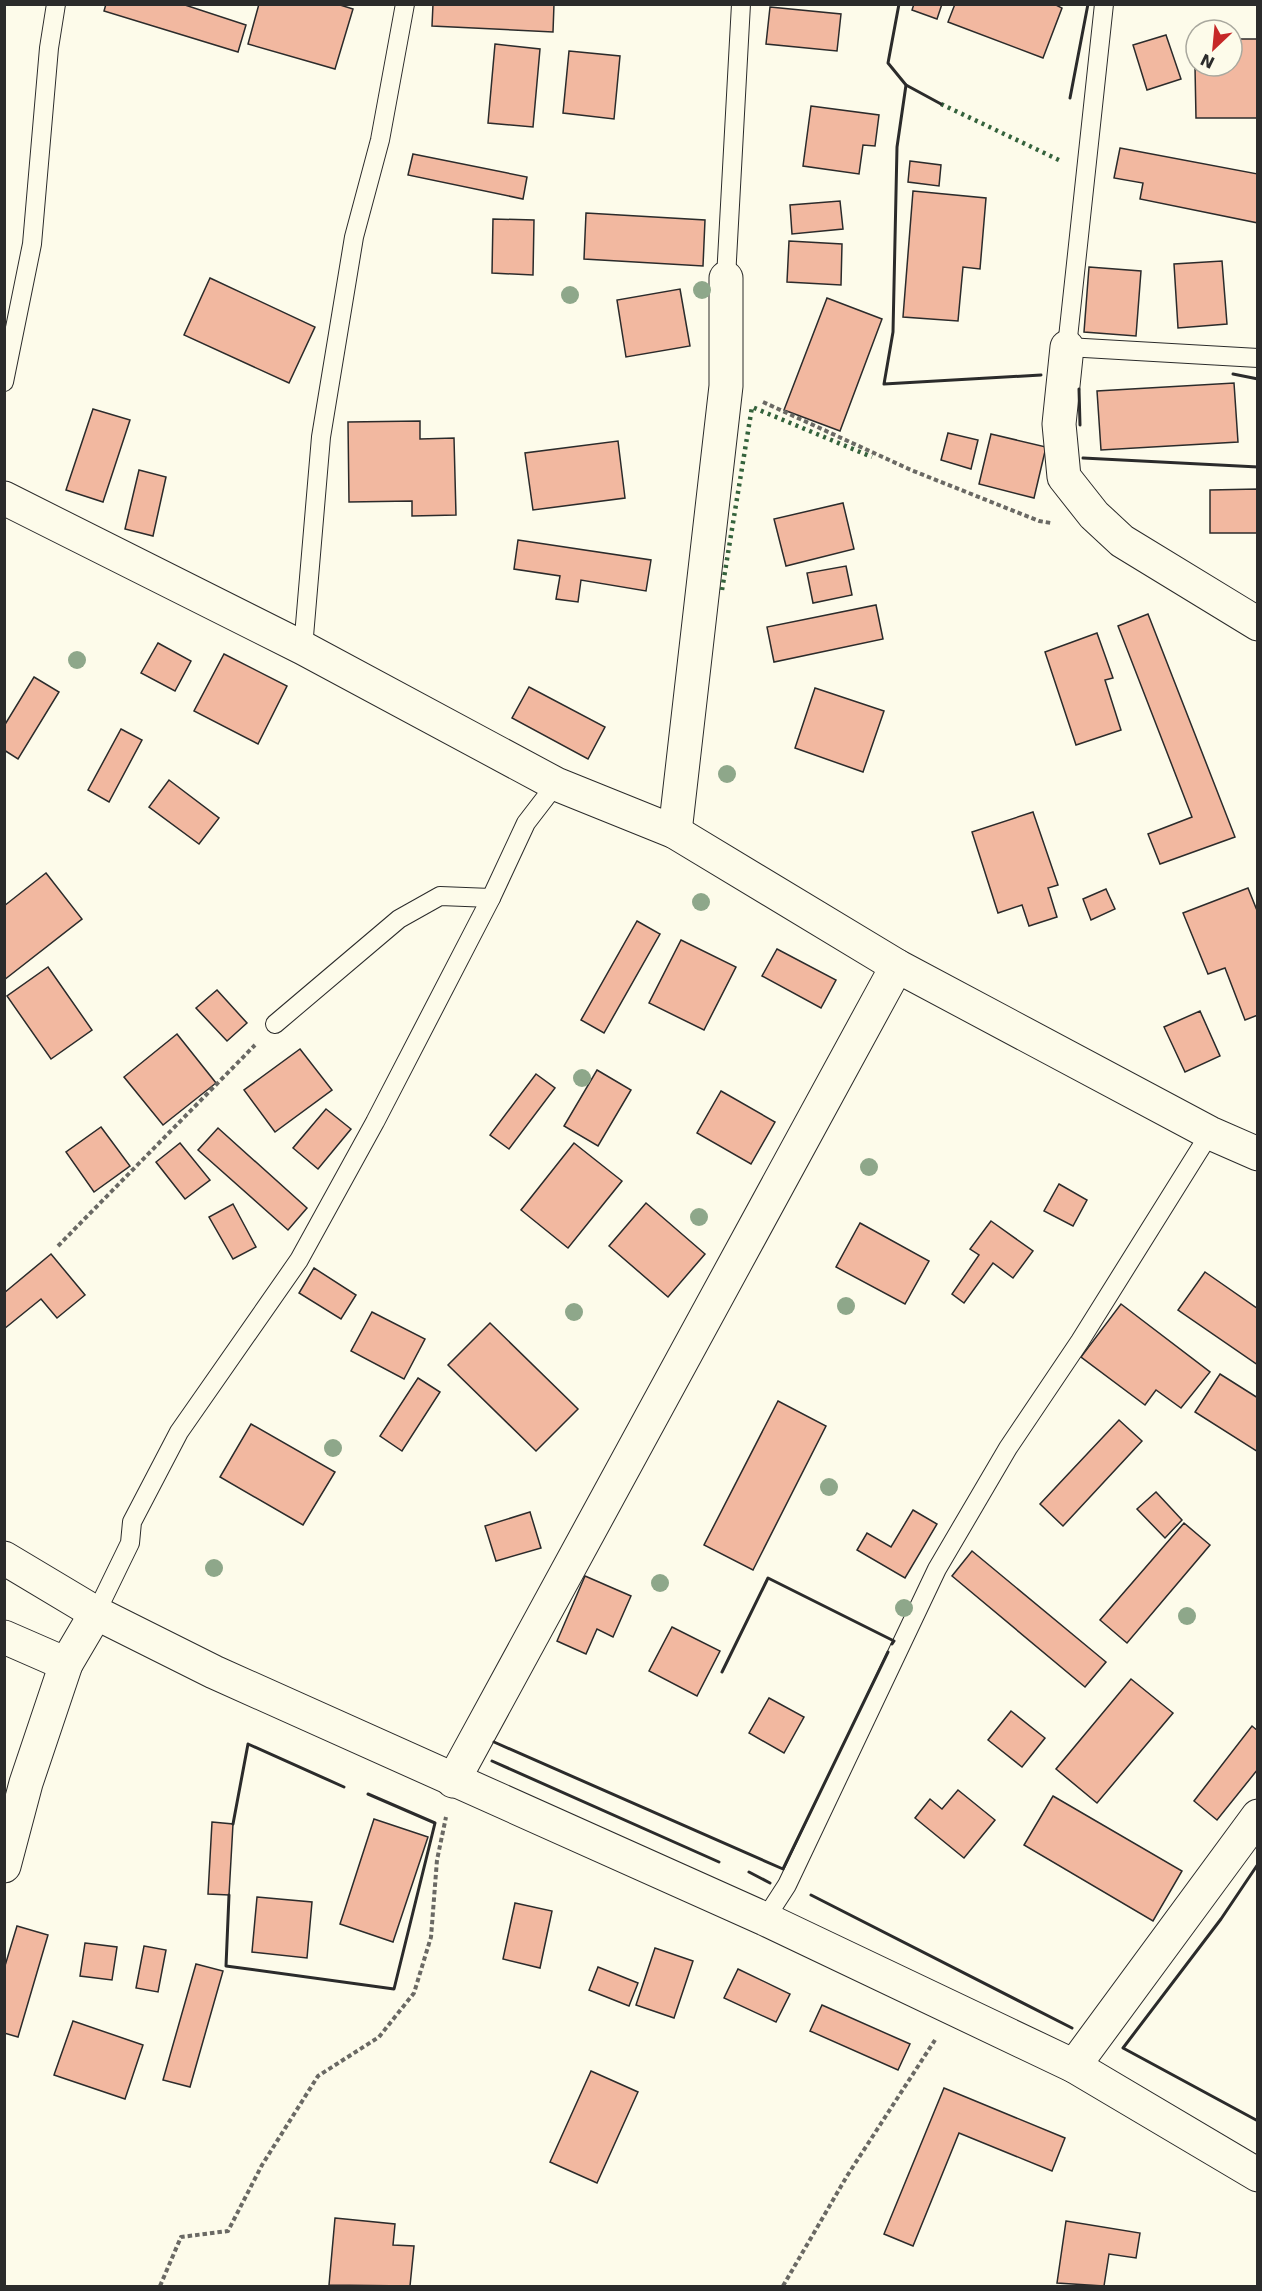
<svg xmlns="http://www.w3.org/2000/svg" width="1262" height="2291" font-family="'DejaVu Sans',sans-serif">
<rect width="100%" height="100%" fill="#fdfbea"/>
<g fill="#f2b8a0" stroke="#2b2b2b" stroke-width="1.5">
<path d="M106 4H182L246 25 238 52 104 11Z"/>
<path d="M259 4H337L353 9 335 69 248 44Z"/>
<path d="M433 4H554L553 32 432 26Z"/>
<path d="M914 4H942L937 19 912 10Z"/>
<path d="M955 4H1054L1062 8 1043 58 948 22Z"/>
<path d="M770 7 841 14 837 51 766 44Z"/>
<path d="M1166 35 1181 79 1147 90 1133 45Z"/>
<path d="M1232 39H1258V118H1196L1195 67 1232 66Z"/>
<path d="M495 44 540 49 533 127 488 123Z"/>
<path d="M569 51 620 56 614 119 563 113Z"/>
<path d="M811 106 879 115 875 146 863 145 859 174 803 166Z"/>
<path d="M1120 148 1258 174V223L1140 199 1143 183 1114 178Z"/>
<path d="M413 154 527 177 523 199 408 175Z"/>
<path d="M910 161 941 165 939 186 908 182Z"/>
<path d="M913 191 986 198 980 269 963 267 958 321 903 317Z"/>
<path d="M840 201 843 229 792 234 790 205Z"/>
<path d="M586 213 705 220 703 266 584 259Z"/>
<path d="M493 219 534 220 533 275 492 273Z"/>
<path d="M789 241 842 244 841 285 787 282Z"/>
<path d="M1222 261 1227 324 1178 328 1174 264Z"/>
<path d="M1089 267 1141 271 1136 336 1084 332Z"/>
<path d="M210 278 315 327 289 383 184 335Z"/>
<path d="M680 289 690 346 626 357 617 300Z"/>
<path d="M827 298 882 319 840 431 784 410Z"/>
<path d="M1234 383 1238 442 1101 450 1097 391Z"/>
<path d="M93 409 130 420 103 502 66 490Z"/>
<path d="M420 421V439L454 438 456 515 412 516V501L349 502 348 422Z"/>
<path d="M948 433 978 440 971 469 941 460Z"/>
<path d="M991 434 1046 447 1034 498 979 484Z"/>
<path d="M618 441 625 498 533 510 525 453Z"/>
<path d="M139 470 166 477 153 536 125 529Z"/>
<path d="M1258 489V533H1210V490Z"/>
<path d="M843 503 854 549 786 566 774 519Z"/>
<path d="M518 540 651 560 646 591 581 580 578 602 556 599 560 576 514 569Z"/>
<path d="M846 566 852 595 813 603 807 573Z"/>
<path d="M876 605 883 639 774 662 767 627Z"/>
<path d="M1148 614 1235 837 1160 864 1148 834 1192 817 1118 626Z"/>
<path d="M1097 633 1113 678 1105 680 1121 730 1076 745 1045 652Z"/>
<path d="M158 643 191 661 175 691 141 673Z"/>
<path d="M224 654 287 686 258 744 194 711Z"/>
<path d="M34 677 59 692 18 759 4 750V726Z"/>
<path d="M529 687 605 727 588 759 512 718Z"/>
<path d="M815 688 884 711 863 772 795 748Z"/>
<path d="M121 729 142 740 109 802 88 790Z"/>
<path d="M169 780 219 818 199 844 149 807Z"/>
<path d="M1033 812 1058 885 1048 888 1057 917 1029 926 1022 905 998 913 972 832Z"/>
<path d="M46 873 82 919 4 980V906Z"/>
<path d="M1248 888 1258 913V1015L1245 1020 1225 968 1208 974 1183 913Z"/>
<path d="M1106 889 1115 909 1091 920 1083 899Z"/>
<path d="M637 921 660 934 604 1033 581 1020Z"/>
<path d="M681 940 736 967 704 1030 649 1003Z"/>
<path d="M777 949 836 980 821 1008 762 976Z"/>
<path d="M48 967 92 1030 51 1059 7 996Z"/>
<path d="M217 990 247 1023 227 1041 196 1008Z"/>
<path d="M1200 1011 1220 1056 1185 1072 1164 1027Z"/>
<path d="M177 1034 216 1083 163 1125 124 1077Z"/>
<path d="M300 1049 332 1090 275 1132 244 1090Z"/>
<path d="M597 1070 631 1090 598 1146 564 1126Z"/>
<path d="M536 1074 555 1088 509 1149 490 1135Z"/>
<path d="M721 1091 775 1122 751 1164 697 1133Z"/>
<path d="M326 1109 351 1129 318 1169 293 1148Z"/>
<path d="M101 1127 130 1166 94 1192 66 1152Z"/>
<path d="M218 1128 307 1208 288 1230 198 1150Z"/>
<path d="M180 1143 210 1180 185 1199 156 1162Z"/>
<path d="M574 1143 622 1181 568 1248 521 1210Z"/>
<path d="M1059 1184 1087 1200 1073 1226 1044 1211Z"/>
<path d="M646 1203 705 1254 668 1297 609 1246Z"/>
<path d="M233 1204 256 1247 233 1259 209 1217Z"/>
<path d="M991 1221 1033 1251 1013 1278 993 1263 964 1303 952 1294 979 1255 970 1249Z"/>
<path d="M860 1223 929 1261 905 1304 836 1267Z"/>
<path d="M51 1254 85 1295 57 1318 41 1299 4 1329V1293Z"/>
<path d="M314 1268 356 1295 341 1319 299 1293Z"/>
<path d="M1205 1272 1258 1309V1365L1178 1310Z"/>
<path d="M1121 1304 1210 1372 1181 1408 1156 1390 1145 1405 1081 1357Z"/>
<path d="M372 1312 425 1339 404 1379 351 1351Z"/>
<path d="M490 1323 578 1409 536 1451 448 1365Z"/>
<path d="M1220 1374 1258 1398V1452L1195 1412Z"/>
<path d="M418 1378 440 1392 402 1451 380 1436Z"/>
<path d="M778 1401 826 1426 753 1570 704 1545Z"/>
<path d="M1119 1420 1142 1441 1063 1526 1040 1504Z"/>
<path d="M251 1424 335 1472 303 1525 220 1477Z"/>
<path d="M1156 1492 1182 1520 1165 1538 1137 1509Z"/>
<path d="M913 1510 937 1524 905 1578 857 1550 867 1533 891 1547Z"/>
<path d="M530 1512 541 1548 496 1561 485 1526Z"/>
<path d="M1184 1523 1210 1545 1127 1643 1100 1620Z"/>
<path d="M972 1551 1106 1662 1085 1687 952 1576Z"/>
<path d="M585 1576 631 1596 613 1637 597 1629 586 1654 557 1641Z"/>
<path d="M672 1627 720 1651 697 1696 649 1671Z"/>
<path d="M1131 1679 1173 1713 1097 1803 1056 1769Z"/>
<path d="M769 1698 804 1717 784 1753 749 1733Z"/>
<path d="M1011 1711 1045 1738 1022 1767 988 1740Z"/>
<path d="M1252 1726 1258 1731V1769L1217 1820 1194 1801Z"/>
<path d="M958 1790 995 1820 964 1858 915 1818 930 1799 942 1809Z"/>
<path d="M1053 1796 1182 1871 1153 1921 1024 1845Z"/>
<path d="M374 1819 428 1837 393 1942 340 1924Z"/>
<path d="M212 1822 233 1824 229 1895 208 1894Z"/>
<path d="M257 1897 312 1902 307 1958 252 1952Z"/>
<path d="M515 1903 552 1911 540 1968 503 1959Z"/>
<path d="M17 1926 48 1935 18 2037 4 2033V1969Z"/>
<path d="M85 1943 117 1947 112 1980 80 1976Z"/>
<path d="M144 1946 166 1950 158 1992 136 1988Z"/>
<path d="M655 1948 693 1961 674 2018 636 2005Z"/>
<path d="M196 1964 223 1971 190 2087 163 2080Z"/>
<path d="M598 1967 638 1983 629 2006 589 1990Z"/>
<path d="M738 1969 790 1994 776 2022 724 1998Z"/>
<path d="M822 2005 910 2044 898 2070 810 2031Z"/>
<path d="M73 2021 143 2045 125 2099 54 2075Z"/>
<path d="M591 2071 638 2092 597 2183 550 2162Z"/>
<path d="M944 2088 1065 2138 1052 2171 959 2133 913 2246 884 2234Z"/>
<path d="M335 2218 395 2224 393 2245 414 2246 410 2286 329 2285Z"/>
<path d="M1066 2221 1140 2233 1136 2258 1109 2254 1104 2286 1057 2283Z"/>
</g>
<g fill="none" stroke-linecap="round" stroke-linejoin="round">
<g stroke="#2b2b2b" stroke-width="20">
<g id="lane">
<path d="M1104 4 1067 347 1258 358"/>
<path d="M726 278 741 4"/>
<path d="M4 382 32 244 49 48 56 4"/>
<path d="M303 648 321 437 354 237 380 140 405 4"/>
<path d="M275 1024 399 919 440 896 491 898"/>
<path d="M96 1613 130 1543 132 1522 179 1432 299 1260 375 1122 491 898 526 823 556 784"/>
<path d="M765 1919 787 1885 937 1569 1008 1448 1080 1341 1210 1133"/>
</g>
</g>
<g stroke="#2b2b2b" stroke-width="35">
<g id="street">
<path d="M1067 347 1059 424 1064 477 1094 515 1122 541 1258 624"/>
<path d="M4 498 303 648 556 784 675 832 897 966 1210 1133 1258 1154"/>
<path d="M675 832 726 386V278"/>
<path d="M4 1637 66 1664"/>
<path d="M453 1781 897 966"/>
<path d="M4 1866 26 1783 66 1664 96 1613"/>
<path d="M1074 2066 1258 1816"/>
</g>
</g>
<g stroke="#2b2b2b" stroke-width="35">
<path id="secondary" d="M4 1558 96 1613 214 1672 765 1919 1074 2066 1258 2175"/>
</g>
<g stroke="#6a6964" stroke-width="4" stroke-dasharray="4.5 3" stroke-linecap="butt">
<path d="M763 402 911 470 1039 521 1051 523"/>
<path d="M58 1246 255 1045"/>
<path d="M160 2286 181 2237 228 2231 262 2165 318 2076 379 2037 414 1993 431 1937 437 1860 446 1817"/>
<path d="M783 2286 847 2176 935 2040"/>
</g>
<use href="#lane" stroke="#fdfbea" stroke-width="18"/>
<use href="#street" stroke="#fdfbea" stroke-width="33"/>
<use href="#secondary" stroke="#fdfbea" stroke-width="33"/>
<g stroke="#34623c" stroke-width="4.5" stroke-dasharray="3 4.5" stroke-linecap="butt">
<path d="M941 104 1059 160"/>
<path d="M722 590 752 407 872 457"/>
</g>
<g stroke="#2b2b2b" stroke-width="3">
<path d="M899 4 888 63 906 85 897 147 893 332 884 384 1041 375"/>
<path d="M906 85 941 104"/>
<path d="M1070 98 1088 4"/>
<path d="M1233 374 1258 379"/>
<path d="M1079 389 1080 425"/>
<path d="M1083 458 1258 467"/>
<path d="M722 1672 768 1578 894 1641 892 1644"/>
<path d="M494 1742 783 1869 888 1652"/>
<path d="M492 1761 719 1862"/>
<path d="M233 1824 248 1744 344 1787"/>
<path d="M1258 1864 1221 1919 1123 2048 1258 2121"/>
<path d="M749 1872 770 1883"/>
<path d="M229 1895 226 1966 394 1989 435 1823 368 1794"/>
<path d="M811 1895 1072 2028"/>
</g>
</g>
<g fill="#8ea78a">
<circle cx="702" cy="290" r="9"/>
<circle cx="570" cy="295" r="9"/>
<circle cx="77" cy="660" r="9"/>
<circle cx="727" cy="774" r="9"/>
<circle cx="701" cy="902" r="9"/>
<circle cx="582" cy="1078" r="9"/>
<circle cx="869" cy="1167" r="9"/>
<circle cx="699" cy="1217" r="9"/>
<circle cx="846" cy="1306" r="9"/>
<circle cx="574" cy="1312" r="9"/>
<circle cx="333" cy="1448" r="9"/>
<circle cx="829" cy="1487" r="9"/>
<circle cx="214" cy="1568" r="9"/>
<circle cx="660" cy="1583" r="9"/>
<circle cx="904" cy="1608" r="9"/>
<circle cx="1187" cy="1616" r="9"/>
</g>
<rect width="1262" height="2291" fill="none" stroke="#2b2b2b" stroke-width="12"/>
<g transform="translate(1214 48) rotate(206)"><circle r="28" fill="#fdfbea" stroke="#a9a89e" stroke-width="1.5"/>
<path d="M0-4.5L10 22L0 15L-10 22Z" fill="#c62828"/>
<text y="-9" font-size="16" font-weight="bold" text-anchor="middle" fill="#2b2b2b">N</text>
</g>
</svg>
